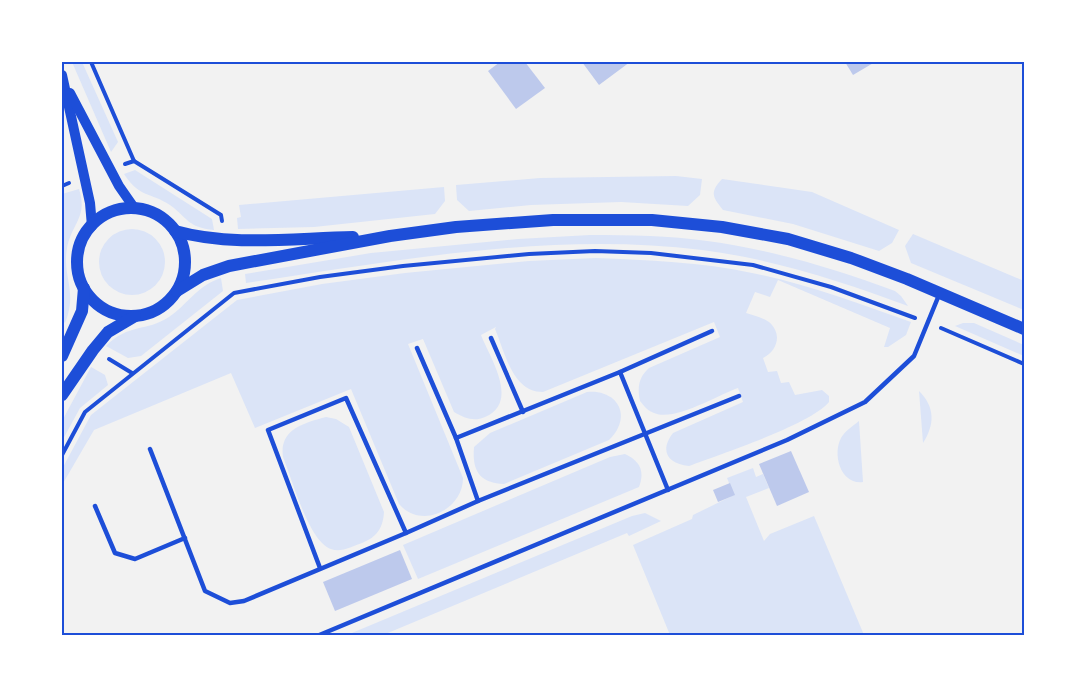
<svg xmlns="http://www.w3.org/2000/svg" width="1086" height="697" font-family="'Source Serif 4',serif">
<rect width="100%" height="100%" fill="#f2f2f2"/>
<g fill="#dbe4f7">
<path d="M72 62H82L118 142 111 152Z"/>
<path d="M135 170 212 219 214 230C187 227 189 219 170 205 150 192 140 198 124 174Z"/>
<path d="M676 176 702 179 700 195 688 206 621 202 531 205 469 211 457 200 456 185 540 178Z"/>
<path d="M722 179 812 192 899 230 892 243 879 251 793 224 723 210C713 197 709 193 722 179Z"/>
<path d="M444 187 445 201 435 214 314 227 238 229 237 218 241 217 239 205Z"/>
<path d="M79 189C88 217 72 223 67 248 62 278 78 290 65 323L62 320V194Z"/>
<circle cx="132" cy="262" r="33"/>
<path d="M913 234 1024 281V310L911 263 905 246Z"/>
<path d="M590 235C610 235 630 235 650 236 734 239 817 262 895 291L901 296 908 306C841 281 773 259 702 250 550 231 396 261 246 283L245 274 371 253 518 239Z"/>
<path d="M596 258C647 260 702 262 752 273 807 284 859 304 911 322L906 335 888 347H884L890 328 778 280 770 297 755 292 746 313C753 315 763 318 769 322 783 334 777 351 763 358L768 372 777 371 781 383 789 382 795 395 822 390 829 396V402C810 425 720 454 689 466 668 464 659 451 673 433L743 402 738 388C717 395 675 422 654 413 648 411 644 406 640 401 637 387 639 377 649 368L720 337 714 322 543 392C512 392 505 352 495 329L496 327 481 335C490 358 520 402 485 417 474 422 464 418 454 412L423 339 408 344 463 478C463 510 421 530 399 504L351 389 255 428 231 373 94 430 62 485V469L91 415 237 300 322 284 405 273 529 261Z"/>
<path d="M221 278 223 291 141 356 128 358 106 346C129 323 146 332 169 317 188 304 198 285 221 278Z"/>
<path d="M963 323H974L1024 345V356L955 326Z"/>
<path d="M91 367 105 375 108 385 80 408 62 441V421Z"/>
<path d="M919 391C935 407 935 424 923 443Z"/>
<path d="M587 392C618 389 633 417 609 440L504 484C479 483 472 470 474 447L490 433Z"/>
<path d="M326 417 336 419 349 427 384 512C383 528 377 537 362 543 353 546 341 553 331 549 309 542 292 479 283 457 279 430 303 423 326 417Z"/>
<path d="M859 421 863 482C841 485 832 455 841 438 845 431 853 426 859 421Z"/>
<path d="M625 454C640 461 645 471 639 487L418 579 403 545 610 457Z"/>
<path d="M753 468 756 477 763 474 769 488 746 497 764 541 770 534 814 516 864 635H670L633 545 692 519 693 515 734 495 727 478Z"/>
<path d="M645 513 661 521 629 536 627 533 383 635H347L632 516Z"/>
</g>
<g fill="#bdc9ec">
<path d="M500 62H525L545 88 516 109 488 71Z"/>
<path d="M582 62H630L599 85Z"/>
<path d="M845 62H875L853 75Z"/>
<path d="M791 451 809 492 777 506 759 464Z"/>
<path d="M730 483 735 495 718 502 713 490Z"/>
<path d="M400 550 412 579 335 611 323 582Z"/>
</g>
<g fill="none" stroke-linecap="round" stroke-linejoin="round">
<g stroke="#1d4ed8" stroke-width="4">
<path d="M91 62 134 161"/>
<path d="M125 164 134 161 221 215 222 221"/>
<path d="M62 186 69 183"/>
<path d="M941 328 1024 364"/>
<path d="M109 359 132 373"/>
<path d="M62 455 85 412 234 293 320 277 403 266 529 254 595 251 651 253 753 265 831 287 915 318"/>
</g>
<g stroke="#1d4ed8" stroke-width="4.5">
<path d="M491 338 523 412"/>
<path d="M417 348 456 438 620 372 668 490"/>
<path d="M620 372 712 331"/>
<path d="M456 438 478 501 739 396"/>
<path d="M150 449 205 591 230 603 244 601 406 533"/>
<path d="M95 506 115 553 135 559 185 538"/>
<path d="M320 568 268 430 346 398 406 533 478 501"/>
<path d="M317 636 787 440 865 402 914 356 939 295"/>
</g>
<g stroke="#1d4ed8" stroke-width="10">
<path d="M62 75 90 203 92 226"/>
<path d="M70 93 119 186 135 209"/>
</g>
<g stroke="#1d4ed8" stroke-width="12">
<circle cx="131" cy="262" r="54"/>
<path d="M175 231C232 247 294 238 353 237"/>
<path d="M177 291 203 275 229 266 390 236 456 227 553 220H652L722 227 788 239 851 258 907 279 1024 329"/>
<path d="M62 356 82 311 84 288"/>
<path d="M62 395 93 350 108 332 135 316"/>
</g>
</g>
<rect width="1086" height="697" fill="none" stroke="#ffffff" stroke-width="126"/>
<rect x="63" y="63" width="960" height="571" fill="none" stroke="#1d4ed8" stroke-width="2"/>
</svg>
